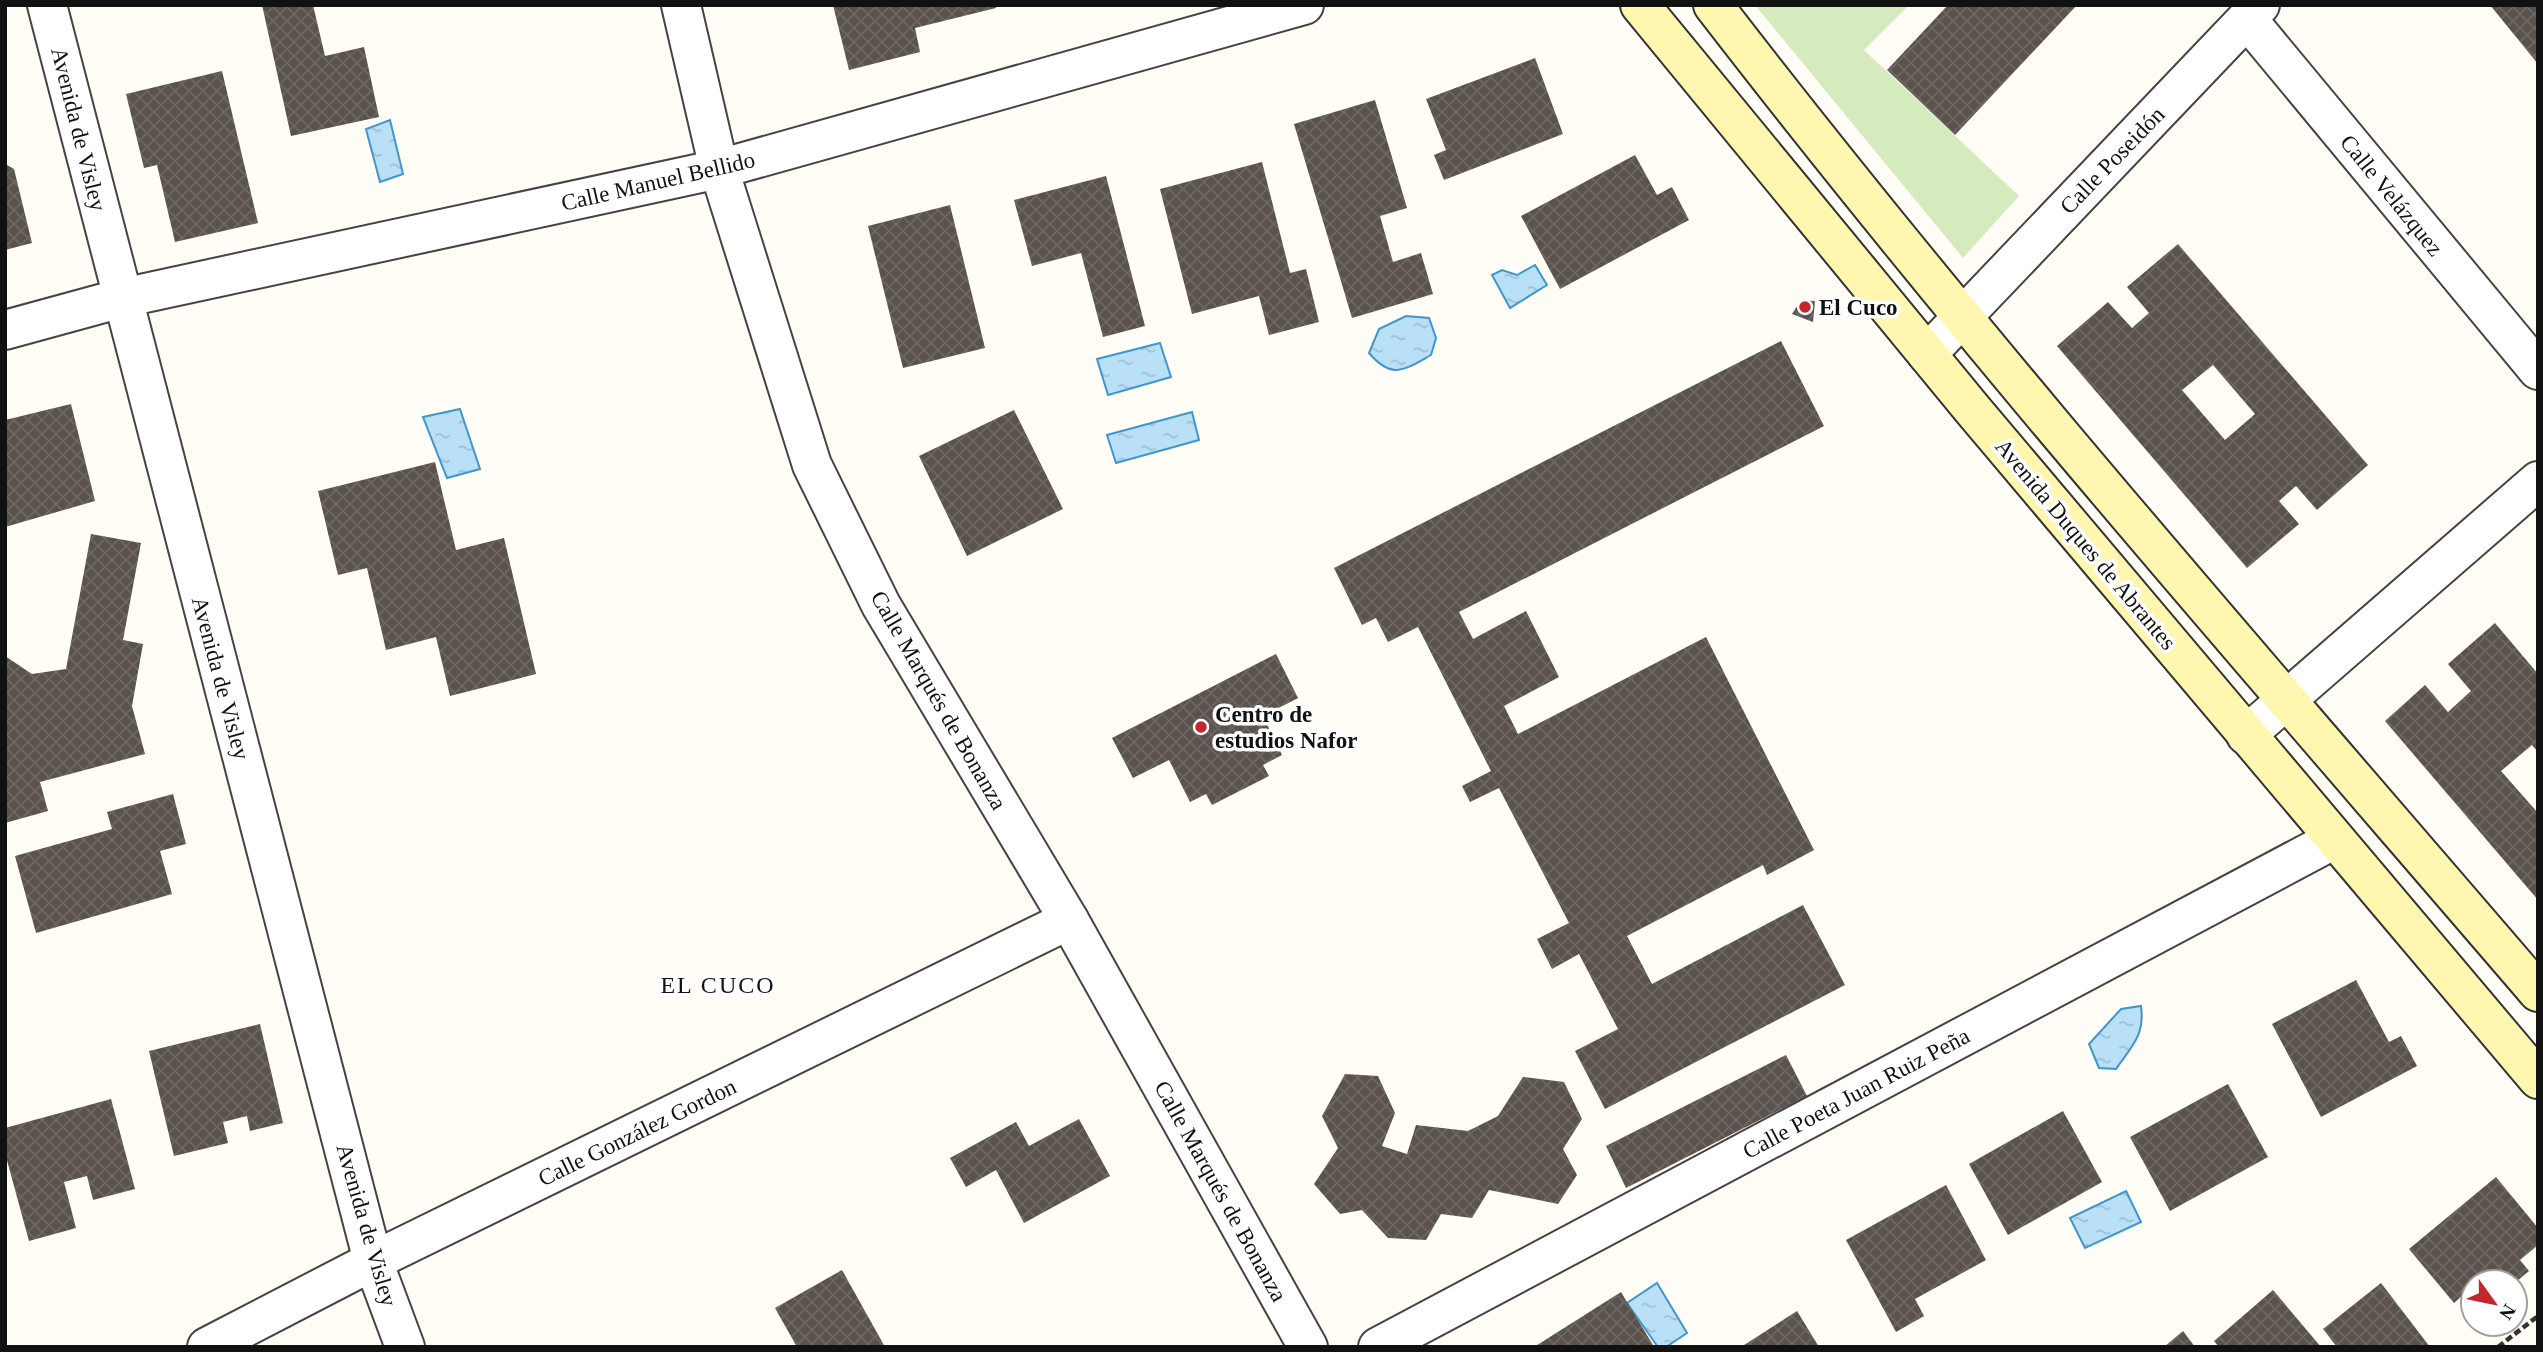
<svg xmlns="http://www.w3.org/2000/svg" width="2543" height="1352" font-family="'Times New Roman',serif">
<defs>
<pattern id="water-ripples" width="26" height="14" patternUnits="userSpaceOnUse" patternTransform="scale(1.75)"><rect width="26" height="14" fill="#b9e0f7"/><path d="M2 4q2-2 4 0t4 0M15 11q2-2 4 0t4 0" fill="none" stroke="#9ebfd3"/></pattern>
<pattern id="building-cross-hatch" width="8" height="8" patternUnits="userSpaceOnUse" patternTransform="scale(1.75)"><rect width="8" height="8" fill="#5a524d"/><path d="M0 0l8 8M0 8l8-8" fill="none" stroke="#6d6662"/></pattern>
</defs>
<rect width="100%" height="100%" fill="#fffdf5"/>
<path fill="#d5ebbd" d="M1755 5H1909L1864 50 2019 196 1963 258Z"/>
<g fill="url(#water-ripples)" stroke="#3f96cf" stroke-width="2">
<path d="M390 120 403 174 380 182 366 129Z"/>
<path d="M1535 265 1547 285 1510 308 1492 275 1502 270 1517 275Z"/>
<path d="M1406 316 1429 318 1436 338 1431 355C1404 370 1392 380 1369 353L1379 329Z"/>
<path d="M1160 343 1171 377 1108 395 1097 359Z"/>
<path d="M460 409 480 469 447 478 423 417Z"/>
<path d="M1192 412 1199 440 1116 463 1107 435Z"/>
<path d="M2141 1006C2145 1035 2132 1046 2116 1069L2099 1068 2089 1044 2121 1009Z"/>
<path d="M2126 1191 2141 1222 2085 1248 2070 1218Z"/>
<path d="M1657 1283 1687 1333 1666 1347H1658L1627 1303Z"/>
</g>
<g fill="url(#building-cross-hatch)" fill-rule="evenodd">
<path d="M262 5H313L325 56 364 47 379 117 291 136Z"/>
<path d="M833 5H996V8L915 28 920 52 849 70Z"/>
<path d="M1948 5H2077L1955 135 1887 70Z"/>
<path d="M2490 5H2538V64Z"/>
<path d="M1535 58 1563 134 1444 180 1434 155 1446 150 1426 99Z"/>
<path d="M222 71 258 223 175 242 157 165 144 168 126 94Z"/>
<path d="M1375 100 1407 208 1380 216 1393 262 1421 253 1433 294 1352 318 1294 124Z"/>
<path d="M1635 155 1657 195 1672 187 1689 220 1560 289 1521 216Z"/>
<path d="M1262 162 1290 273 1306 269 1319 322 1269 335 1259 296 1192 314 1160 189Z"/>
<path d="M5 164 14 169 32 243 5 250Z"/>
<path d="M1106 176 1145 326 1103 337 1081 253 1032 266 1014 200Z"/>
<path d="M950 205 985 348 903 368 868 226Z"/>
<path d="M2178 244 2368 465 2317 510 2296 486 2279 501 2299 524 2247 568 2057 346 2108 302 2132 328 2149 313 2127 287ZM2213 365 2255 414 2225 440 2182 390Z"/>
<path d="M1801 300 1815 301 1813 322 1792 314Z"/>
<path d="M1781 341 1824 426 1459 612 1473 639 1526 611 1559 677 1504 706 1518 734 1706 637 1814 850 1767 875 1763 865 1627 936 1652 984 1803 905 1845 985 1605 1109 1575 1051 1618 1029 1579 954 1552 969 1537 939 1569 923 1499 788 1470 802 1462 786 1491 771 1418 627 1388 642 1376 618 1362 625 1334 568Z"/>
<path d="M71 404 95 501 5 527V420Z"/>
<path d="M1014 410 1063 509 967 556 919 456Z"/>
<path d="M435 462 456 550 504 538 536 674 450 696 436 637 386 650 367 568 338 575 318 491Z"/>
<path d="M91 534 141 543 123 640 143 644 132 706 145 754 40 782 48 811 5 823V656L32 674 66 669Z"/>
<path d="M2495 623 2538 674V752L2532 745 2501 771 2538 813V900L2385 721 2425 685 2448 712 2471 691 2448 664Z"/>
<path d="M1276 654 1298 698 1263 716 1282 755 1263 765 1269 776 1212 805 1206 794 1190 802 1169 760 1133 778 1112 738Z"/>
<path d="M173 794 186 844 160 851 172 894 36 933 15 856 112 829 107 812Z"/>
<path d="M2356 980 2389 1042 2401 1036 2417 1066 2321 1117 2272 1024Z"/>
<path d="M260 1024 283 1123 250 1131 247 1116 223 1122 228 1143 174 1156 149 1051Z"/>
<path d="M1786 1055 1807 1096 1626 1188 1606 1146Z"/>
<path d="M1345 1074 1378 1076 1395 1113 1382 1146 1407 1154 1416 1125 1468 1131 1498 1116 1523 1077 1564 1082 1582 1119 1563 1149 1577 1175 1558 1204 1489 1190 1472 1218 1441 1214 1426 1240 1388 1238 1362 1210 1340 1214 1314 1184 1338 1148 1322 1116Z"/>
<path d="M2228 1084 2268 1157 2170 1211 2130 1137Z"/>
<path d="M111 1099 135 1189 93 1200 87 1176 64 1182 76 1228 29 1241 5 1153V1128Z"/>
<path d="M2063 1111 2102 1182 2008 1235 1969 1164Z"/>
<path d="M1079 1119 1110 1176 1024 1223 996 1170 966 1187 950 1158 1016 1122 1029 1146Z"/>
<path d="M2496 1177 2538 1228V1245L2520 1260 2529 1271 2516 1282H2473V1286L2454 1303 2409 1249Z"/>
<path d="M1946 1185 1986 1260 1915 1299 1924 1316 1896 1332 1846 1240Z"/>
<path d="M842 1270 885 1347H797L775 1308Z"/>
<path d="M2381 1283 2430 1347H2337L2323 1329Z"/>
<path d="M2273 1290 2321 1347H2219L2214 1341Z"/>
<path d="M1621 1292 1653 1345 1651 1347H1534Z"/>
<path d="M1797 1311 1819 1347H1741Z"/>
<path d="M2183 1331 2195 1347H2164Z"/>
</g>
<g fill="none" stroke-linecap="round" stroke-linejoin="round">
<g stroke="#444" stroke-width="42">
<g id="street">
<path d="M47 5 373 1261 405 1347"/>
<path d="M681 5 719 169 812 465 881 605 1069 920 1308 1347"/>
<path d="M2247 19 2538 370"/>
<path d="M5 330 122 298 719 169 1304 5"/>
<path d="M1927 354 2260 5"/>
<path d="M2246 735 2538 481"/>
<path d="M207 1347 373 1261 1069 920"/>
<path d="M1378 1347 2333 840"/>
</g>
</g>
<g stroke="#333" stroke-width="42">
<g id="secondary">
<path d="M1640 5 1973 410 2538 1079"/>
<path d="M1713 5C1975 345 2259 667 2538 992"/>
</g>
</g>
<path stroke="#333" stroke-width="4.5" stroke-dasharray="7 3.5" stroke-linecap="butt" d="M2498 1347 2538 1316"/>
<use href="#street" stroke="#fff" stroke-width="38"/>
<use href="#secondary" stroke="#fff6b0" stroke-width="38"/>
</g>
<g fill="#c4262e" stroke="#fff" stroke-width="2.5">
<circle cx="1805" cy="307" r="7"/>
<circle cx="1201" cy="727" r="7"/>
</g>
<g text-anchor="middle" stroke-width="7" stroke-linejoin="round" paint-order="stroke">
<g font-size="23" fill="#111" stroke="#fff">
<text transform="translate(79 129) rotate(76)" y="8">Avenida de Visley</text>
<text transform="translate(2112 160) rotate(-46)" y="8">Calle Poseidón</text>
<text transform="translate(658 181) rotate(-13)" y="8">Calle Manuel Bellido</text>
<text transform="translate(2392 195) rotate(51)" y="8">Calle Velázquez</text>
<text transform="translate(2086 544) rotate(50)" y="8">Avenida Duques de Abrantes</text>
<text transform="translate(221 678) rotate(75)" y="8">Avenida de Visley</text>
<text transform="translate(939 700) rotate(60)" y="8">Calle Marqués de Bonanza</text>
<text transform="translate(1856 1093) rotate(-28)" y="8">Calle Poeta Juan Ruiz Peña</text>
<text transform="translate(637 1132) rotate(-26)" y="8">Calle González Gordon</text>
<text transform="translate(1221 1191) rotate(61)" y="8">Calle Marqués de Bonanza</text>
<text transform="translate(367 1225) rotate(74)" y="8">Avenida de Visley</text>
</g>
<g font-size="23" font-weight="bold" fill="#111" stroke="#fff" text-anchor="start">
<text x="1819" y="315">El Cuco</text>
<text x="1215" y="722">Centro de<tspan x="1215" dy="26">estudios Nafor</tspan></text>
</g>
<g font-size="24" letter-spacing="2" fill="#111" stroke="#fff">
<text x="718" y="993">EL CUCO</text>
</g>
</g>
<rect width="2543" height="1352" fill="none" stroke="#111111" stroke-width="14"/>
<g transform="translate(2494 1303) rotate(123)"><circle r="33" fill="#ffffff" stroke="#a0a0a0" stroke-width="2"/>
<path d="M0-5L12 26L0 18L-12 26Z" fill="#c4262e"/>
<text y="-10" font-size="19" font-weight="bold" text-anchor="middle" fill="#111111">N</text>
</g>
</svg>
